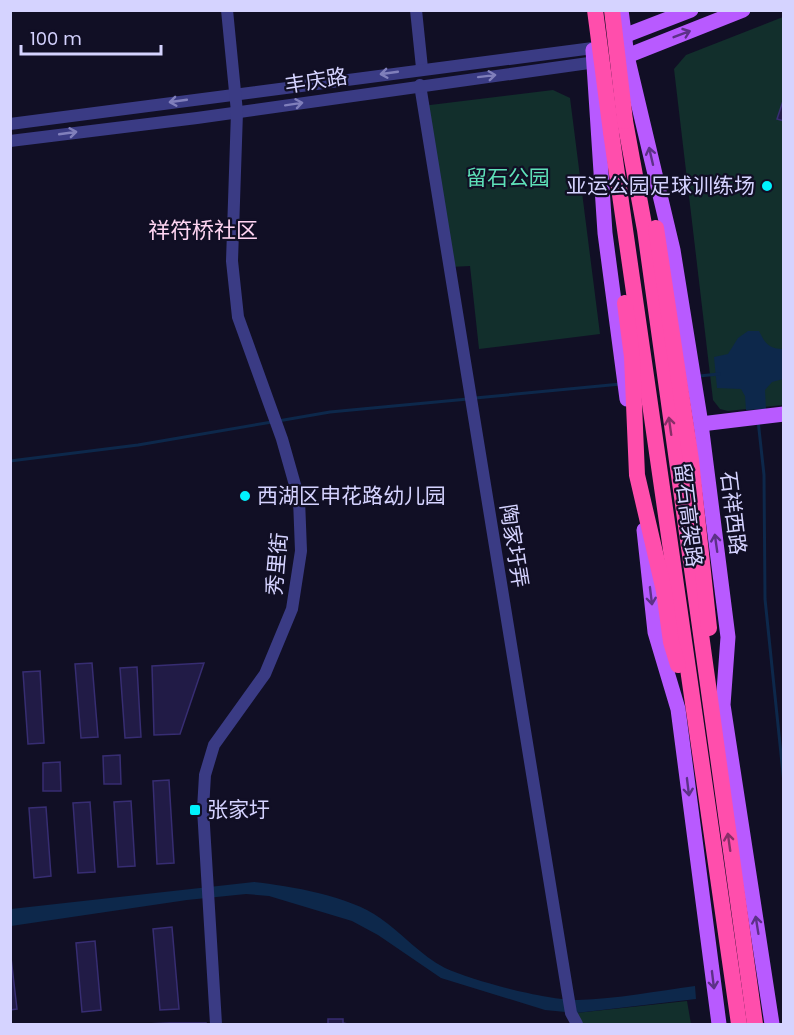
<svg xmlns="http://www.w3.org/2000/svg" width="794" height="1035" font-family="Poppins,'Noto Sans SC',sans-serif">
<rect width="100%" height="100%" fill="#110f25"/>
<g fill="#122f2c">
<path d="M783 17V405L728 411 720 409 713 400 674 69 686 55Z"/>
<path d="M553 90 570 98 600 334 479 349 470 266 450 267 422 106Z"/>
<path d="M687 1001 691 1024H579L576 1013Z"/>
</g>
<g fill="#0d284b">
<path d="M748 331H759C765 343 769 349 783 349V379L772 382 765 390 766 409 746 410 745 396 741 389 717 388 714 357 728 354 738 338Z"/>
<path d="M254 882C290 886 350 896 380 918 402 933 421 956 445 968 473 981 546 1000 578 1000 617 999 657 991 695 986L696 999 576 1013 545 1010 441 978 378 935 352 921 269 896 246 894 187 900 11 926V909Z"/>
</g>
<g fill="none" stroke-linecap="round" stroke-linejoin="round">
<g stroke="#0d284b" stroke-width="3">
<path d="M699 376 719 374"/>
<path d="M475 398 621 384"/>
<path d="M758 420 764 475 765 599 784 783"/>
<path d="M278 421 330 412 468 399"/>
<path d="M10 461 138 445 272 422"/>
</g>
</g>
<g fill="#211b46" stroke="#372d72" stroke-width="1.5">
<path d="M784 98V121L777 119Z"/>
<path d="M92 663 98 737 81 738 75 664Z"/>
<path d="M204 663 180 734 154 735 152 666Z"/>
<path d="M137 667 141 737 125 738 120 668Z"/>
<path d="M40 671 44 743 28 744 23 672Z"/>
<path d="M120 755 121 784H104L103 756Z"/>
<path d="M60 762 61 791H43V763Z"/>
<path d="M169 780 174 863 157 864 153 781Z"/>
<path d="M131 801 135 866 118 867 114 802Z"/>
<path d="M90 802 95 872 78 873 73 803Z"/>
<path d="M46 807 51 876 34 878 29 808Z"/>
<path d="M172 927 179 1009 160 1010 153 929Z"/>
<path d="M95 941 101 1010 82 1012 76 943Z"/>
<path d="M10 949 17 1009 10 1010Z"/>
<path d="M328 1019H343V1023L348 1024H306H328Z"/>
<path d="M170 1023H206V1024H145Z"/>
</g>
<g fill="none" stroke-linecap="round" stroke-linejoin="round">
<g stroke="#3a3b84" stroke-width="12">
<path d="M416 10 422 68"/>
<path d="M420 85 567 989 571 1013 577 1024"/>
<path d="M10 124 593 48"/>
<path d="M10 141 197 118 603 61"/>
<path d="M216 1024 203 809 205 775 214 745 265 674 292 609 301 551 299 499 282 439 238 317 232 261 237 112 227 10"/>
</g>
<g stroke="#b85aff" stroke-width="15">
<path d="M621 10 627 56 673 250 701 424 728 637 723 705 772 1024"/>
<path d="M616 39 691 10"/>
<path d="M593 50 605 233 627 399"/>
<path d="M627 56 743 10"/>
<path d="M701 424 784 414"/>
<path d="M644 530 655 632 678 709 719 1024"/>
</g>
<g stroke="#ff4eac" stroke-width="16">
<path d="M625 121 645 230 755 1024"/>
<path d="M611 132 739 1024"/>
<path d="M656 228 691 460 709 628"/>
<path d="M625 303 632 357 637 475 664 591 671 642 678 665"/>
</g>
<g stroke="#ff4eac" stroke-width="16">
<path d="M595 10 611 132"/>
<path d="M612 10 625 121"/>
</g>
</g>
<defs><path id="oneway-shaft" d="M-6 0H5M1.5-3L5.5 0L1.5 3" fill="none" stroke-width="1.6" stroke-linecap="round" stroke-linejoin="round" transform="scale(1.5)"/></defs>
<g stroke="#5c3187">
<use href="#oneway-shaft" transform="translate(682 34) rotate(-21)"/>
<use href="#oneway-shaft" transform="translate(651 156) rotate(-103)"/>
<use href="#oneway-shaft" transform="translate(716 543) rotate(-98)"/>
<use href="#oneway-shaft" transform="translate(651 596) rotate(83)"/>
<use href="#oneway-shaft" transform="translate(688 787) rotate(83)"/>
<use href="#oneway-shaft" transform="translate(757 925) rotate(-99)"/>
<use href="#oneway-shaft" transform="translate(713 980) rotate(83)"/>
</g>
<g stroke="#807fbb">
<use href="#oneway-shaft" transform="translate(389 73) rotate(172)"/>
<use href="#oneway-shaft" transform="translate(487 76) rotate(-7)"/>
<use href="#oneway-shaft" transform="translate(178 101) rotate(172)"/>
<use href="#oneway-shaft" transform="translate(294 104) rotate(-9)"/>
<use href="#oneway-shaft" transform="translate(68 133) rotate(-8)"/>
</g>
<g stroke="#882e68">
<use href="#oneway-shaft" transform="translate(670 426) rotate(-98)"/>
<use href="#oneway-shaft" transform="translate(729 842) rotate(-98)"/>
</g>
<g fill="#00f2fe" stroke="#110f25" stroke-width="2">
<circle cx="767" cy="186" r="6"/>
<circle cx="245" cy="496" r="6"/>
<rect x="189" y="804" width="12" height="12" rx="3"/>
</g>
<g text-anchor="middle" stroke-width="4.5" stroke-linejoin="round" paint-order="stroke">
<g font-size="21" fill="#d5d3ff" stroke="#110f25">
<text transform="translate(316 81) rotate(-9)" y="7">丰庆路</text>
<text transform="translate(733 513) rotate(83)" y="7">石祥西路</text>
<text transform="translate(688 515) rotate(83)" y="7">留石高架路</text>
<text transform="translate(514 546) rotate(81)" y="7">陶家圩弄</text>
<text transform="translate(277 564) rotate(-85)" y="7">秀里街</text>
</g>
<g font-size="21" fill="#5ee0b8" stroke="#110f25">
<text x="508" y="185">留石公园</text>
</g>
<g font-size="21" fill="#d5d3ff" stroke="#110f25" text-anchor="start">
<text x="755" y="193" text-anchor="end">亚运公园足球训练场</text>
<text x="257" y="503">西湖区申花路幼儿园</text>
<text x="207" y="817">张家圩</text>
</g>
<g font-size="22" fill="#ffd5f2" stroke="#110f25">
<text x="203" y="238">祥符桥社区</text>
</g>
</g>
<rect width="794" height="1035" fill="none" stroke="#d5d3ff" stroke-width="24"/>
<path d="M21 45v9h140v-9" fill="none" stroke="#d5d3ff" stroke-width="3"/>
<text x="30" y="45" font-size="18" fill="#d5d3ff" stroke="#110f25" stroke-width="4.5" paint-order="stroke">100 m</text>
</svg>
